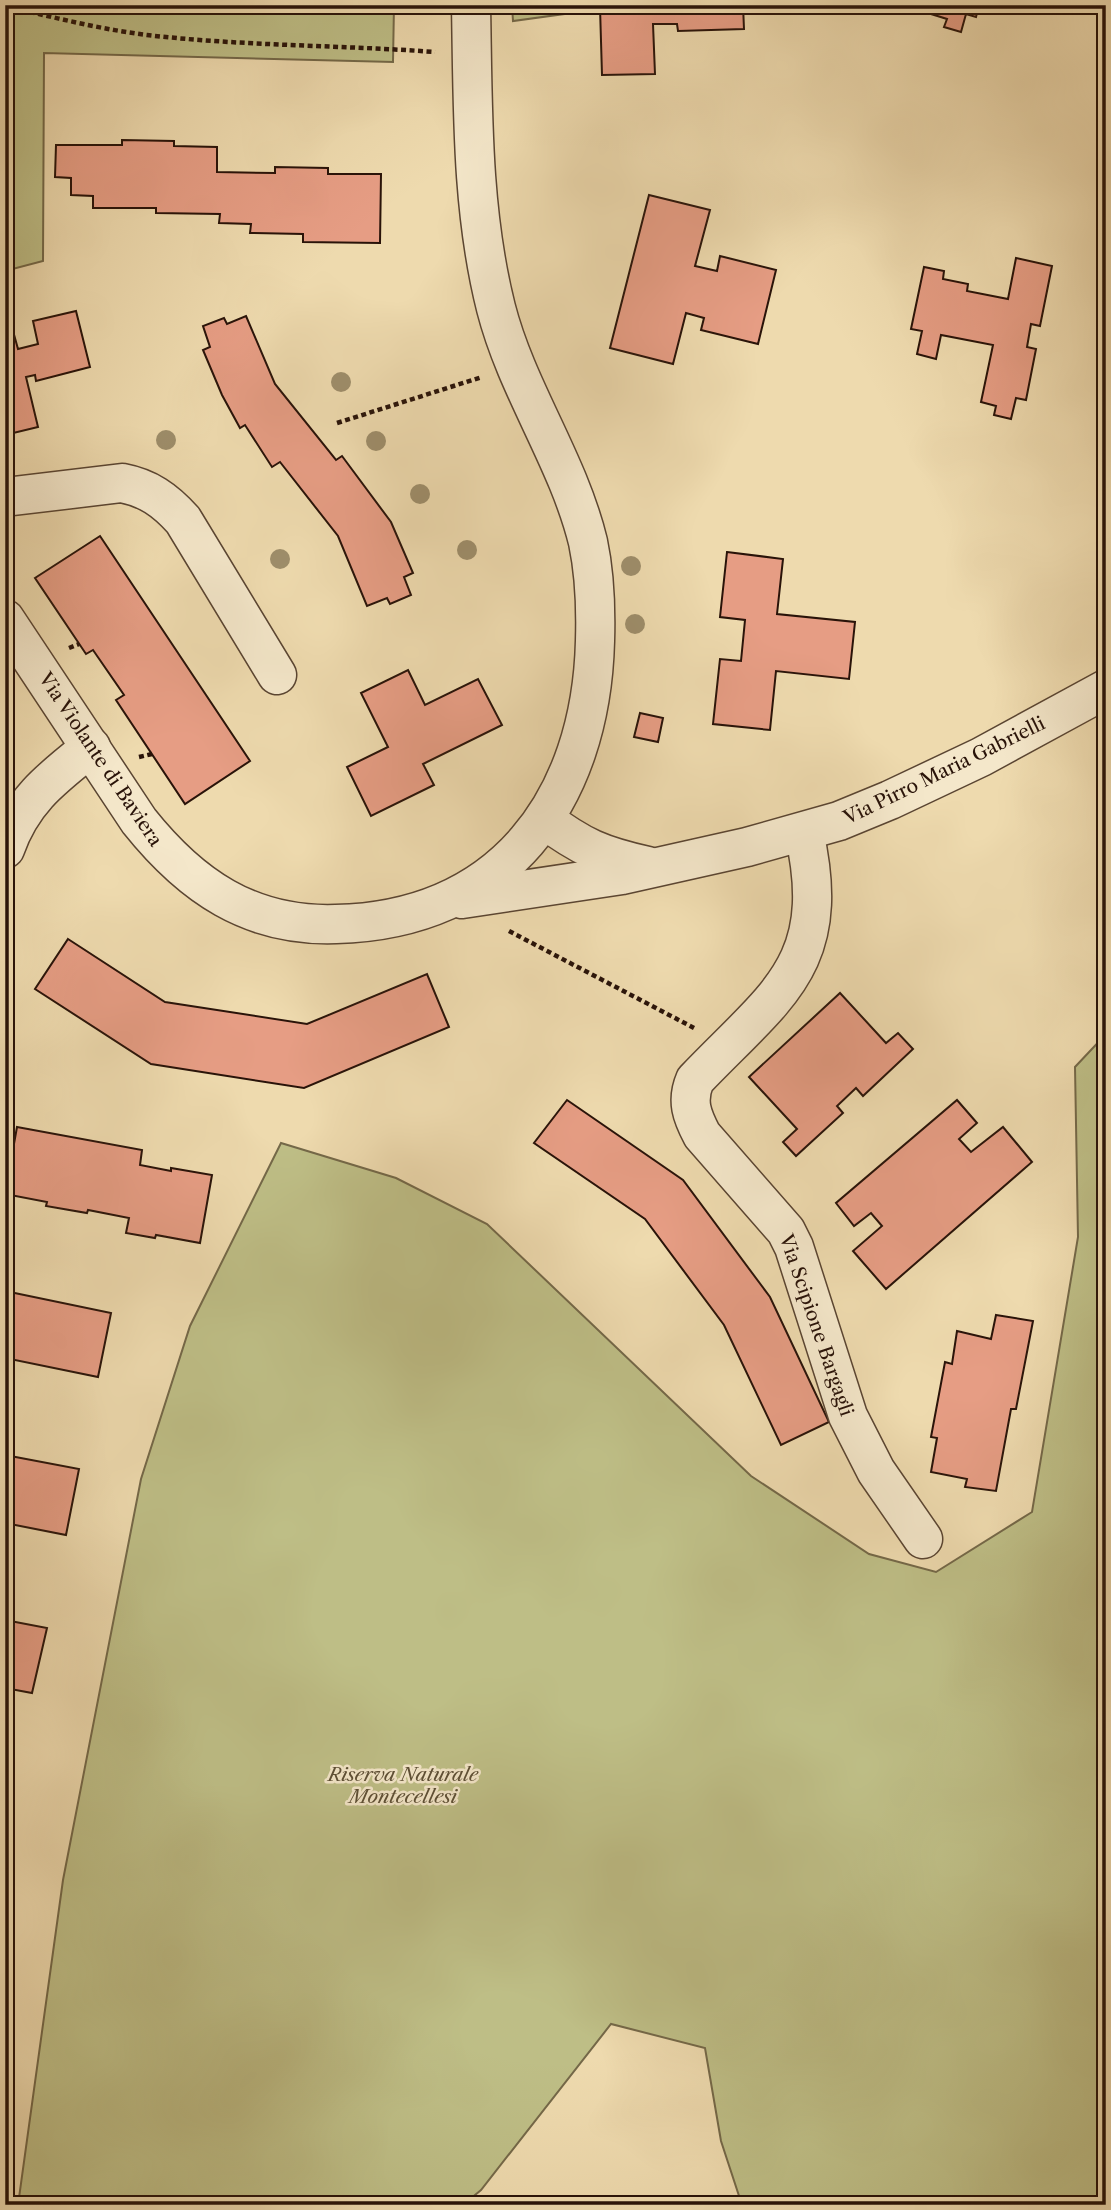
<svg xmlns="http://www.w3.org/2000/svg" width="1111" height="2210" font-family="'Libre Caslon Text',serif">
<rect width="100%" height="100%" fill="#eedaae"/>
<filter id="stains"><feTurbulence type="fractalNoise" baseFrequency=".00286" numOctaves="4"/><feColorMatrix values="0 0 0 0 .2 0 0 0 0 .09 0 0 0 0 .02 0 0 0 .5 -.17"/></filter>
<radialGradient id="worn" r=".72"><stop offset=".6" stop-color="#630" stop-opacity="0"/><stop offset="1" stop-color="#630" stop-opacity=".3"/></radialGradient>
<g fill="#bebe86" stroke="#746848" stroke-width="2">
<path d="M5 5H394L393 62 44 53 43 261 5 271Z"/>
<path d="M512 5H565L564 14 513 21Z"/>
<path d="M1106 1034V2205H742L721 2141 705 2048 611 2024 481 2190 463 2205H18L63 1880 141 1479 190 1326 281 1143 396 1178 487 1224 751 1476 869 1554 936 1572 1032 1512 1078 1237 1075 1067Z"/>
</g>
<g fill="#e69d84" stroke="#291309" stroke-width="2">
<path d="M610 5H743L744 29 678 31 677 24H653L655 74 602 75 600 7Z"/>
<path d="M933 5H979L976 17 966 14 961 32 944 27 947 19 931 14Z"/>
<path d="M122 140 174 141V146L217 147V172L275 173V167L328 168V174H381L380 243 303 242V234L250 233 251 224 219 223 220 214 156 213V208H93V196L71 195V178L55 177 56 145H122Z"/>
<path d="M649 195 710 210 695 266 717 271 720 256 776 270 758 344 701 330 704 318 686 313 673 364 610 348Z"/>
<path d="M1016 258 1052 266 1040 326 1031 324 1027 347 1036 349 1026 400 1016 398 1011 419 994 415 996 406 981 402 993 345 941 335 936 359 917 354 922 331 911 329 924 267 944 271 943 279 968 284 967 291 1008 299Z"/>
<path d="M5 302 18 349 38 344 33 321 76 311 90 367 36 381 35 375 26 377 38 427 5 435Z"/>
<path d="M246 316 275 384 336 460 342 456 391 522 413 573 404 577 411 595 390 604 387 598 367 606 338 536 280 462 272 467 245 425 240 428 222 395 203 350 210 347 203 326 224 318 227 324Z"/>
<path d="M100 536 250 761 185 804 116 700 124 695 93 650 86 654 35 578Z"/>
<path d="M727 552 783 559 777 614 855 622 849 679 776 671 770 730 713 724 720 659 741 661 745 620 720 617Z"/>
<path d="M408 670 425 705 478 679 502 725 423 764 434 785 371 816 347 767 388 747 361 693Z"/>
<path d="M640 713 663 718 658 742 634 737Z"/>
<path d="M68 939 165 1002 307 1024 427 974 449 1027 304 1088 151 1064 35 989Z"/>
<path d="M840 993 886 1043 898 1033 913 1049 863 1096 856 1088 837 1106 843 1113 796 1156 783 1142 797 1129 749 1077Z"/>
<path d="M567 1100 683 1180 770 1297 829 1422 781 1445 724 1325 645 1219 534 1143Z"/>
<path d="M957 1100 977 1123 959 1139 971 1152 1003 1127 1032 1162 886 1289 853 1251 882 1226 871 1213 854 1226 836 1203Z"/>
<path d="M17 1127 142 1150 140 1165 171 1171V1168L212 1175 200 1243 156 1235 155 1238 126 1233 129 1218 88 1210 87 1213 46 1206 47 1202 5 1194Z"/>
<path d="M5 1291 111 1313 98 1377 5 1358Z"/>
<path d="M996 1315 1033 1321 1016 1409H1011L996 1491 965 1487 967 1479 931 1472 937 1438 931 1437 945 1362 952 1364 957 1331 991 1339Z"/>
<path d="M5 1455 79 1469 66 1535 5 1523Z"/>
<path d="M5 1620 47 1628 32 1693 5 1688Z"/>
</g>
<g fill="none" stroke-linecap="round" stroke-linejoin="round">
<g stroke="#5a4532" stroke-width="41">
<g id="minor">
<path d="M5 497 122 483C148 488 165 500 183 520L277 675"/>
<path d="M5 619 139 821C191 886 250 927 336 924 503 920 591 801 595 641 596 608 595 575 588 542 568 460 517 390 496 308 471 209 473 107 471 5"/>
<path d="M544 819C581 847 602 856 648 866"/>
<path d="M804 832C834 965 777 994 695 1080 686 1101 692 1116 702 1135L786 1231 794 1247 848 1416 876 1471 923 1539"/>
<path d="M5 849C22 800 52 778 91 747"/>
<path d="M462 899 622 875 747 847 839 821 890 800 981 757 1106 689"/>
</g>
</g>
<g stroke="#291309" stroke-width="4.5" stroke-dasharray="5 3.5" stroke-linecap="butt">
<path d="M5 6C52 17 99 29 147 35 242 46 339 45 435 52"/>
<path d="M337 423 482 377"/>
<path d="M69 648 79 644"/>
<path d="M139 757 152 754"/>
<path d="M509 931 694 1028"/>
</g>
<use href="#minor" stroke="#f4e7ca" stroke-width="38"/>
</g>
<g fill="#9e8e6b">
<circle cx="341" cy="382" r="10"/>
<circle cx="166" cy="440" r="10"/>
<circle cx="376" cy="441" r="10"/>
<circle cx="420" cy="494" r="10"/>
<circle cx="467" cy="550" r="10"/>
<circle cx="280" cy="559" r="10"/>
<circle cx="631" cy="566" r="10"/>
<circle cx="635" cy="624" r="10"/>
</g>
<g text-anchor="middle" stroke-width="5" stroke-linejoin="round" paint-order="stroke">
<g font-size="19" fill="#291309" stroke="#f4e7ca">
<text transform="translate(101 759) rotate(56)" y="7">Via Violante di Baviera</text>
<text transform="translate(944 770) rotate(-26)" y="7">Via Pirro Maria Gabrielli</text>
<text transform="translate(817 1325) rotate(71)" y="7">Via Scipione Bargagli</text>
</g>
<g font-size="19" font-style="italic" fill="#5d4f35" stroke="#f4e7ca">
<text x="403" y="1781">Riserva Naturale<tspan x="403" dy="22">Montecellesi</tspan></text>
</g>
</g>
<rect width="1111" height="2210" fill="none" stroke="#eedaae" stroke-width="28"/>
<rect x="7" y="7" width="1097" height="2196" fill="none" stroke="#291309" stroke-width="3.5"/>
<rect x="14" y="14" width="1083" height="2182" fill="none" stroke="#291309" stroke-width="2"/>
<rect width="100%" height="100%" filter="url(#stains)"/>
<rect width="100%" height="100%" fill="url(#worn)"/>
</svg>
